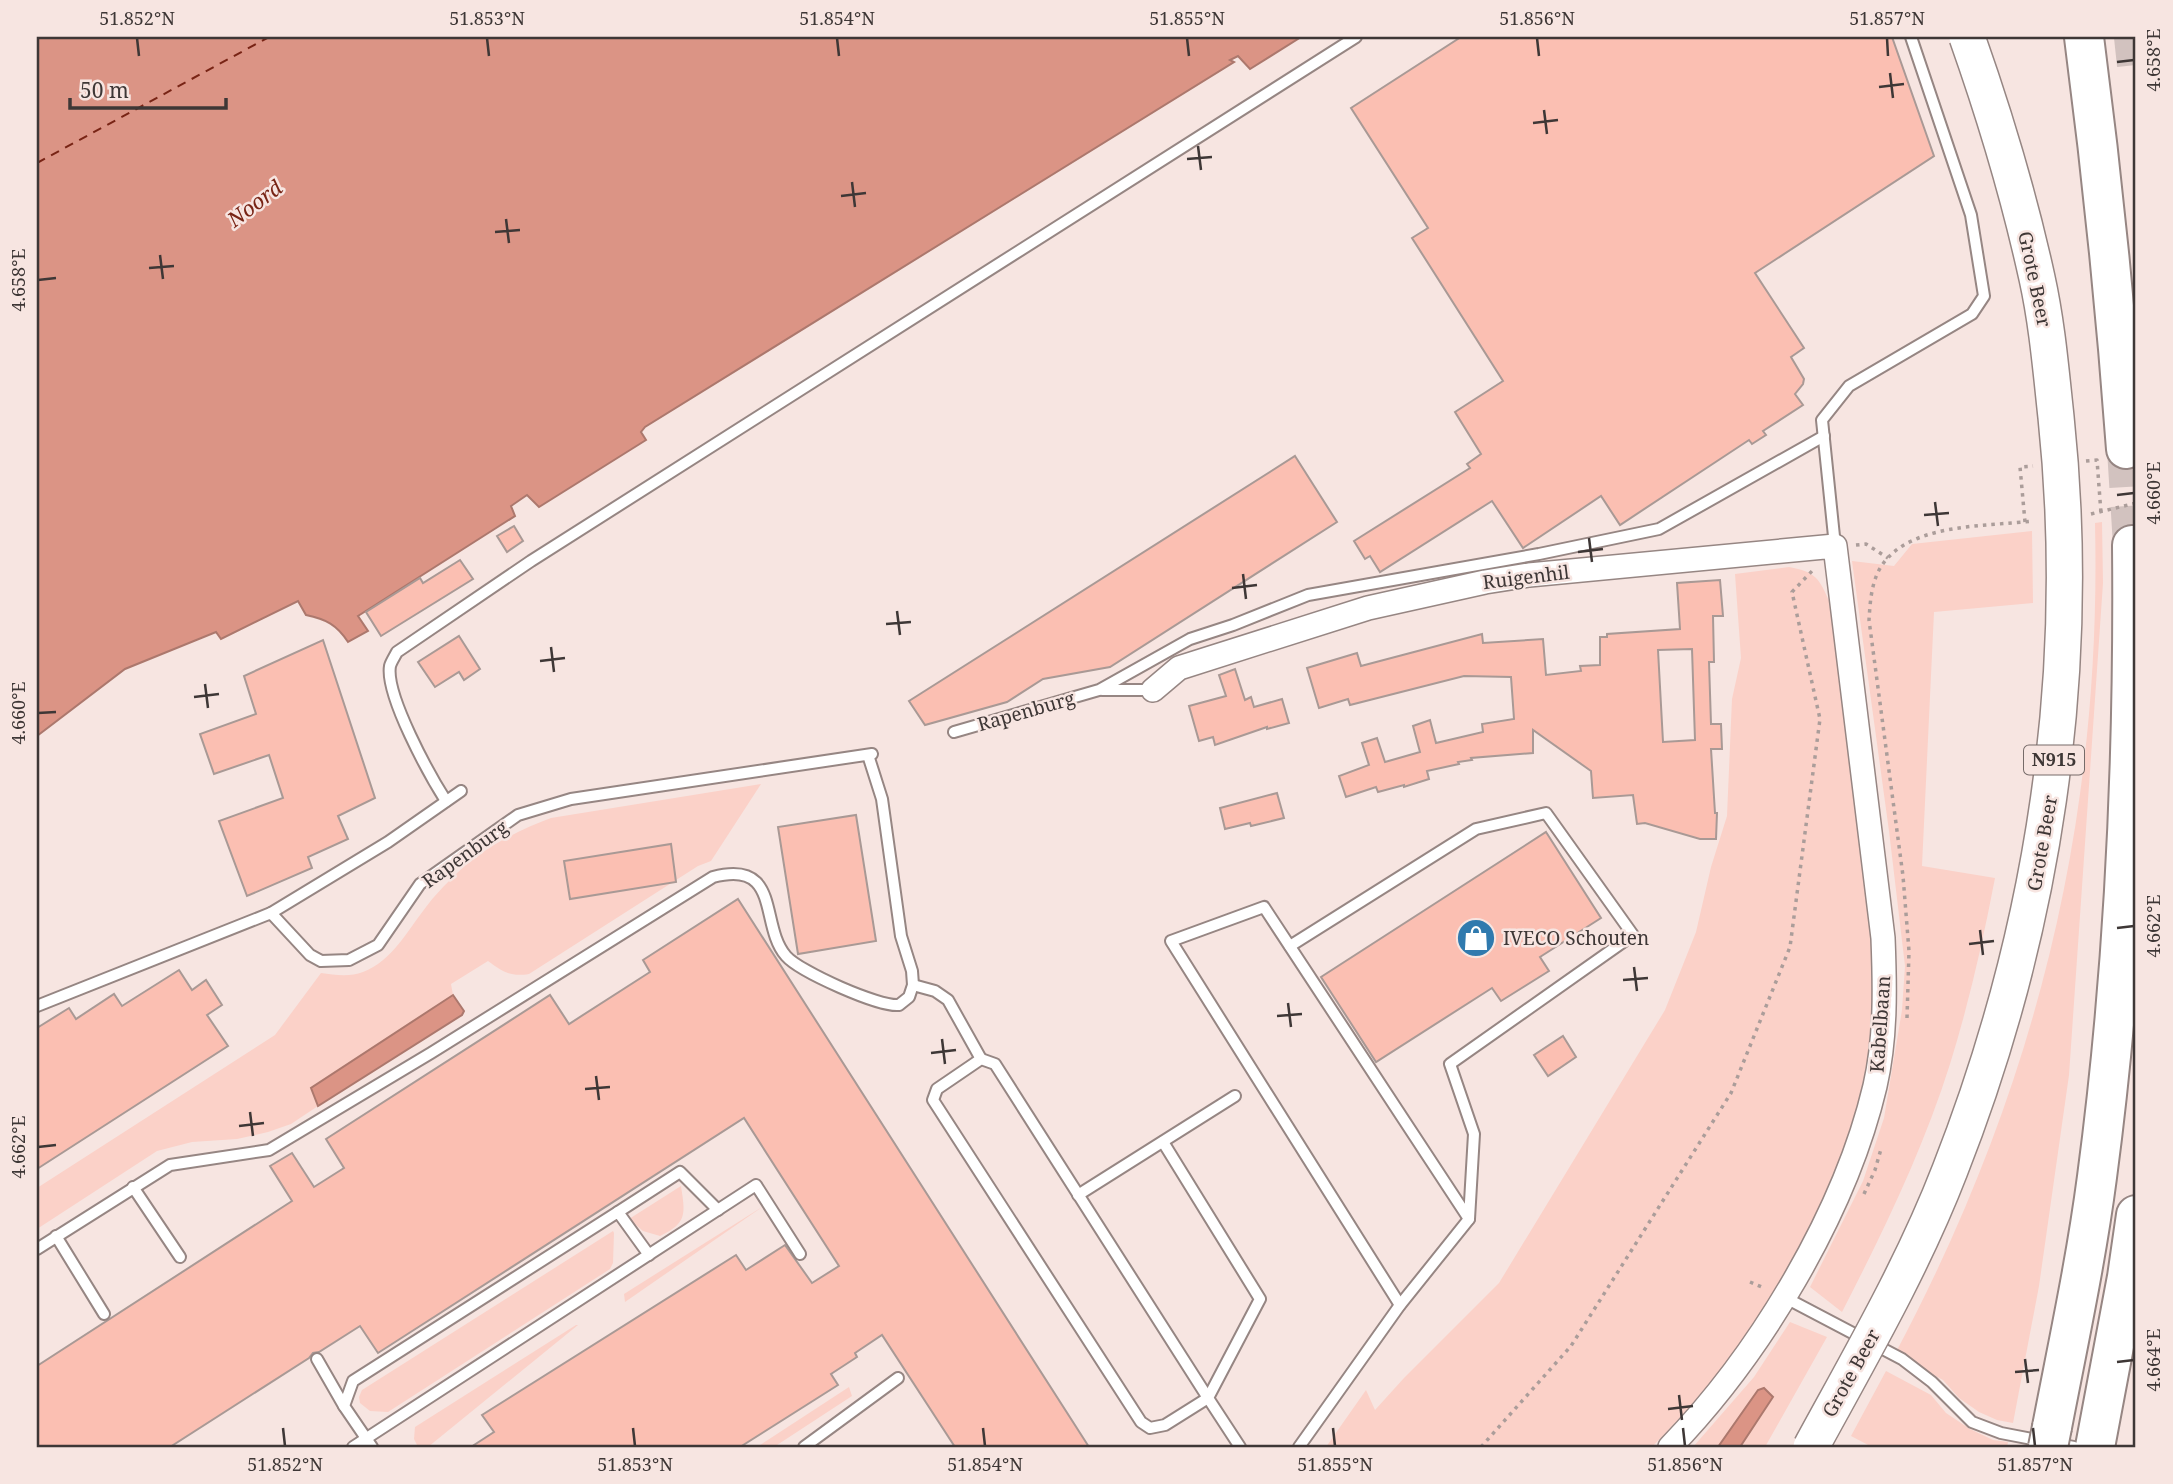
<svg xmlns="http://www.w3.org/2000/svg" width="2173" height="1484" font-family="'Noto Serif',serif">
<rect width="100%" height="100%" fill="#f7e5e1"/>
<g fill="#fbd1c8">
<path d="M2102 522 2103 583 2069 1075 2039 1286 2013 1423 1997 1420 1979 1412 1959 1398 1943 1380 1895 1354C2035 1091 2102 821 2095 523Z"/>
<path d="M2032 531 2033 603 1934 612 1922 866 1995 878C1983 941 1969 1003 1950 1064 1923 1150 1883 1232 1842 1312L1810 1287 1863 1181 1884 1118 1902 1010 1905 966 1889 831 1852 561 1894 566 1912 544Z"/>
<path d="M1789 567C1816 572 1819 578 1830 603 1843 697 1858 791 1867 886 1872 937 1878 988 1873 1039 1871 1055 1866 1071 1862 1086 1841 1181 1789 1283 1729 1360 1706 1391 1679 1419 1652 1447H1326L1366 1390 1375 1410 1404 1378 1499 1283 1665 1010 1696 932 1711 867 1727 816 1732 699 1741 658 1735 574Z"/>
<path d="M761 784 711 861 698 866 529 974C510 977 503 972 488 961L451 984 453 995 311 1088 318 1106 291 1124 268 1132 237 1139 192 1142 157 1151 37 1229V1188L275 1035 321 973C335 975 350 977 363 972 392 961 408 930 426 907 434 896 445 885 455 875 482 849 516 831 551 818Z"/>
<path d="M681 1186C685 1213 688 1223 660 1236L643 1231 629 1219Z"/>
<path d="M765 1205 625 1302 624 1294Z"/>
<path d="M613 1231 614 1233 613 1263 610 1269 388 1412 370 1411 360 1403 359 1397 362 1390Z"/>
<path d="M1790 1322 1827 1337 1765 1447H1740L1773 1398 1758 1390 1718 1447H1693L1754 1377Z"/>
<path d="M576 1325H578L428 1447H418L414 1439 415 1427Z"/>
<path d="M1886 1371 1931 1395 1946 1413 1970 1429 1993 1440 2008 1442 2007 1447H1872L1851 1436Z"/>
<path d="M849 1387 852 1396 774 1447H757Z"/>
</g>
<g fill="#db9485" stroke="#ac786d" stroke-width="2">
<path d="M37 37H1301L1250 69 1238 56 1230 60 1234 62 645 427 641 432 646 440 539 507 527 495 511 506 515 516 358 616 368 631 348 642C337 625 326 619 306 615L298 601 221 639 216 632 125 669 37 736Z"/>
<path d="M453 995 464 1011 462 1015 318 1106 311 1088Z"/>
<path d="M1764 1388 1773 1397 1740 1447H1718L1758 1390Z"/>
</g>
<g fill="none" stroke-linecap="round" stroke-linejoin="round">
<path stroke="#782415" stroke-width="2" stroke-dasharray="9 7" stroke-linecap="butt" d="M37 163 269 37"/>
</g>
<g fill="#fbbfb2" stroke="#a99995" stroke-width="2" fill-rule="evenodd">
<path d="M1461 37H1892L1934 156 1755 273 1804 348 1791 357 1804 379 1803 384 1795 394 1803 405 1763 431 1766 435 1752 444 1749 440 1620 525 1601 496 1523 548 1492 501 1380 572 1370 556 1365 559 1354 541 1470 468 1467 464 1481 454 1455 412 1503 381 1412 238 1428 228 1351 108Z"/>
<path d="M1295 456 1337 522 1110 667 1043 679 1007 702 925 725 909 701Z"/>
<path d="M514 526 523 541 507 552 497 536Z"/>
<path d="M460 560 473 579 381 636 366 612 420 578 423 583Z"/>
<path d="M1720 580 1723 616H1713L1714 662H1709L1711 724H1721L1722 749H1711L1715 813H1717L1716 839H1700L1645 823 1637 824 1633 795 1593 798 1591 771 1533 730V753L1471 758 1472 760 1458 762 1459 764 1427 771 1429 779 1404 787V785L1378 792 1376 787 1346 797 1339 776 1369 765 1362 743 1377 738 1385 762 1420 752 1413 726 1430 720 1436 743 1483 732 1482 724 1514 719 1511 677 1464 676 1350 705 1348 699 1319 708 1307 668 1357 653 1361 666 1482 634 1483 643 1543 639 1546 675 1581 671 1580 666 1600 665V637H1607V634L1680 629 1677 583ZM1692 649 1695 740 1663 742 1658 650Z"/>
<path d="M459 636 480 669 464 680 459 672 435 687 418 662Z"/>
<path d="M323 640 375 798 338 816 348 839 308 857 312 868 247 896 219 821 283 798 269 755 214 774 200 734 256 714 244 676Z"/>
<path d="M1235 669 1245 700 1251 697 1254 707 1282 699 1289 723 1267 729V727L1215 745 1213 737 1199 741 1189 706 1226 696 1219 675Z"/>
<path d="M1277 793 1284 818 1251 826 1250 823 1225 829 1220 808Z"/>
<path d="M856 815 876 941 798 954 778 827Z"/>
<path d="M1546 832 1601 918 1540 957 1549 971 1501 1001 1492 988 1376 1062 1321 977Z"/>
<path d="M671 844 676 882 570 899 564 861Z"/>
<path d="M738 899 1089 1447H955L882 1335 855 1353 857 1357 831 1374 838 1385 740 1447H471L494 1432 482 1415 736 1255 746 1270 785 1245 812 1283 839 1266 744 1118 378 1353 360 1326 319 1352 313 1353 309 1358 170 1447H37V1366L292 1201 270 1166 292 1153 314 1187 344 1168 326 1139 550 995 569 1024 650 972 643 960Z"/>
<path d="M179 970 192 990 206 980 222 1005 207 1015 228 1046 37 1169V1028L69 1008 76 1019 114 994 122 1006Z"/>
<path d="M1563 1036 1576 1057 1548 1076 1534 1055Z"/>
</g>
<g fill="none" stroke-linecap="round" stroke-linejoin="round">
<g stroke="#d2c2bf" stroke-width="38" stroke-dasharray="38 19" stroke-linecap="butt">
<path d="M2133 37 2136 65"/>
<path d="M2126 449 2132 545"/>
</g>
<g stroke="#968683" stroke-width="14">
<g id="lane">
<path d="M1835 546 1822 420 1849 386 1972 314 1984 296 1971 215 1911 37"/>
<path d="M1102 690H1153"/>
<path d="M954 732 1099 690 1190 639 1233 625 1308 595 1539 554 1659 529 1824 436"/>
<path d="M446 801C430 776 385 695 390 666 391 662 395 656 397 652L531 561 1356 37"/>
<path d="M271 913 388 842 461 791"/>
<path d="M1290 946 1476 829 1546 813 1633 935 1450 1064 1474 1134 1469 1219 1400 1305 1299 1447"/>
<path d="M913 985 935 991 948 1000 981 1059"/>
<path d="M37 1006 271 913 310 955 321 961 349 960 378 945 420 884 518 815 571 799 872 754"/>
<path d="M981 1059 995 1064 1208 1398 1165 1425 1150 1428 1141 1422 933 1100 937 1089Z"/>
<path d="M1163 1142 1260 1299 1208 1398 1240 1447"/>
<path d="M133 1187 180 1257"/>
<path d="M1078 1195 1235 1096"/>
<path d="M618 1212 680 1172 718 1210"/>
<path d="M56 1236 104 1314"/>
<path d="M37 1249 170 1165 269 1150 431 1053 713 877C782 859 759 925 786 956 800 972 879 1007 899 1005L909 997 913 985 912 971 901 936 882 799 868 755"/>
<path d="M1784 1297 1902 1359 1932 1382 1972 1422 2001 1433 2074 1447"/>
<path d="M1400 1305 1171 941 1264 907 1469 1219"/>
<path d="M317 1359 344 1406"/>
<path d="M353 1447 756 1185 800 1254"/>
<path d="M372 1447 344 1406 353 1381 618 1212 649 1255"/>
<path d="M804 1447 898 1378"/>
</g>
</g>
<g stroke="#968683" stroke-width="26">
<path id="street" d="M1153 690 1179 668 1368 608 1485 582 1529 575 1835 546 1883 938C1885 988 1886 1038 1875 1086 1845 1213 1760 1354 1670 1447"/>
</g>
<g stroke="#968683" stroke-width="42">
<g id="highway">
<path d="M2084 37C2102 174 2116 311 2126 449"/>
<path d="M2052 1427C2068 1344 2086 1261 2097 1177 2125 967 2134 757 2132 545"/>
<path d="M2095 1447 2127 1277 2136 1215"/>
</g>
</g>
<g stroke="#ab9d9a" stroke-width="3.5" stroke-dasharray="3.5 5" stroke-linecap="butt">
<path d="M2086 461 2097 460 2101 513"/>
<path d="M2091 514 2136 503"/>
<path d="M2025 522 2020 467 2033 466"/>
<path d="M1856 545 1866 544 1888 558"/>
<path d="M1907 1018 1909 951 1903 876 1869 620C1870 604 1871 587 1878 572 1903 522 1985 527 2033 521"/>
<path d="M1864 1194 1875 1170 1881 1149"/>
<path d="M1750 1282 1764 1288"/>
<path d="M1481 1447 1571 1346 1731 1093 1790 947 1820 719 1792 592 1813 570"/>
</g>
<use href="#lane" stroke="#fff" stroke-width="10"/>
<use href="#street" stroke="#fff" stroke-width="23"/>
<use href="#highway" stroke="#fff" stroke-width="38"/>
<g stroke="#968683" stroke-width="38" stroke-linecap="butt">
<path id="primary-bridge" d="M1811 1447C1860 1357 1913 1266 1950 1170 2044 931 2083 673 2056 417 2051 371 2047 323 2037 278 2019 196 1995 116 1967 37"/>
</g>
<g stroke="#968683" stroke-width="42" stroke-linecap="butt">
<path id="highway-bridge" d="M2048 1447 2052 1427"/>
</g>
<use href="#primary-bridge" stroke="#fff" stroke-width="35"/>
<use href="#highway-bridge" stroke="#fff" stroke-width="38"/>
</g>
<path fill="none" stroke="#3e3736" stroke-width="2.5" d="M137 38 139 56M487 38 489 56M837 38 839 56M1187 38 1189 56M1537 38 1539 56M1887 38 1888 56M2117 62 2134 60M1890 73 1893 98M1879 87 1904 84M1544 110 1547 134M1533 123 1558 120M1198 146 1201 170M1187 159 1212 157M852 182 855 207M841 196 866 193M506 219 509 243M495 232 520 230M160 255 163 279M149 268 174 266M38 280 56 278M2117 495 2134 493M1935 502 1938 526M1924 515 1949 513M1589 538 1592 562M1578 552 1603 549M1243 574 1246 599M1232 588 1257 585M897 611 900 635M886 624 911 622M551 647 554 672M540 661 565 658M205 684 208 708M194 697 219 694M38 713 56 712M2117 928 2134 926M1980 930 1983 955M1969 944 1994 941M1634 967 1637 991M1623 980 1648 978M1288 1003 1291 1027M1277 1016 1302 1014M942 1039 945 1064M931 1053 956 1050M596 1076 599 1100M585 1089 610 1087M250 1112 253 1136M239 1126 264 1123M38 1147 56 1145M2025 1359 2028 1383M2117 1362 2134 1360M2015 1372 2039 1370M1679 1395 1682 1420M1668 1409 1693 1406M283 1428 285 1446M633 1428 635 1446M983 1428 985 1446M1333 1428 1335 1446M1683 1428 1685 1446M2033 1428 2035 1446"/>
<defs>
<g id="shop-disc" transform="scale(2.0125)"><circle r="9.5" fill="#307aae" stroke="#f7e5e1"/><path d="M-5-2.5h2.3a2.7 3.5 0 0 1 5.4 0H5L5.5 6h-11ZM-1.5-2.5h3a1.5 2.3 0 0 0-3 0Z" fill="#fff"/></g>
</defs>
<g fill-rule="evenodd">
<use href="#shop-disc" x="1476" y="938"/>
</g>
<g text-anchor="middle" stroke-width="5" stroke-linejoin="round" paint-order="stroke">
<rect fill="#f7e5e1" stroke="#766b69" stroke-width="2" x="2024" y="745.5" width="60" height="29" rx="5"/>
<g font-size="18" font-weight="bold" fill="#3e3736">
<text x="2054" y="766">N915</text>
</g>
<g font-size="19" fill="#3e3736" stroke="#f7e5e1">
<text transform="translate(2035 279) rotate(78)" y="7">Grote Beer</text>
<text transform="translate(1526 577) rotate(-7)" y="7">Ruigenhil</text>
<text transform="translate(1026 711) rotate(-16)" y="7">Rapenburg</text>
<text transform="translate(2042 843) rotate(-80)" y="7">Grote Beer</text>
<text transform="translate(465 854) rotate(-36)" y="7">Rapenburg</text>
<text transform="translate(1880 1024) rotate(-86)" y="7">Kabelbaan</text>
<text transform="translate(1851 1373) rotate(-61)" y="7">Grote Beer</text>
</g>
<g font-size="19" fill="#3e3736" stroke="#f7e5e1" text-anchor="start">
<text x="1503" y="945">IVECO Schouten</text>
</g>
<g font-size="21" font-style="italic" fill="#782415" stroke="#f7e5e1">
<text transform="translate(255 204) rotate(-37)" y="7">Noord</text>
</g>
</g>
<rect width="2173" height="1484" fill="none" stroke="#f7e5e1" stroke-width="77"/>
<path d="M70 98v10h156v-10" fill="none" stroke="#3e3736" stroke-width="3.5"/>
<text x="80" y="98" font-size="21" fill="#3e3736" stroke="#f7e5e1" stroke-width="5" paint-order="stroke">50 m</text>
<rect x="38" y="38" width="2096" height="1408" fill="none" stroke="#3e3736" stroke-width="2.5"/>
<g font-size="18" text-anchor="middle" fill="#3e3736">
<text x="137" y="25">51.852°N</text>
<text x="487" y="25">51.853°N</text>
<text x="837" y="25">51.854°N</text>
<text x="1187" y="25">51.855°N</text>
<text x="1537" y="25">51.856°N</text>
<text x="1887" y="25">51.857°N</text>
<text transform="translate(2154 60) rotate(-90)" y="6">4.658°E</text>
<text transform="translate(19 280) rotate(-90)" y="6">4.658°E</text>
<text transform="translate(2154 493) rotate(-90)" y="6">4.660°E</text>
<text transform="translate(19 713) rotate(-90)" y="6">4.660°E</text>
<text transform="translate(2154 926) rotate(-90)" y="6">4.662°E</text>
<text transform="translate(19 1147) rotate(-90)" y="6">4.662°E</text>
<text transform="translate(2154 1360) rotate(-90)" y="6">4.664°E</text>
<text x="285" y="1471">51.852°N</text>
<text x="635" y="1471">51.853°N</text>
<text x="985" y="1471">51.854°N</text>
<text x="1335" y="1471">51.855°N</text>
<text x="1685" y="1471">51.856°N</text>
<text x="2035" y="1471">51.857°N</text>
</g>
</svg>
